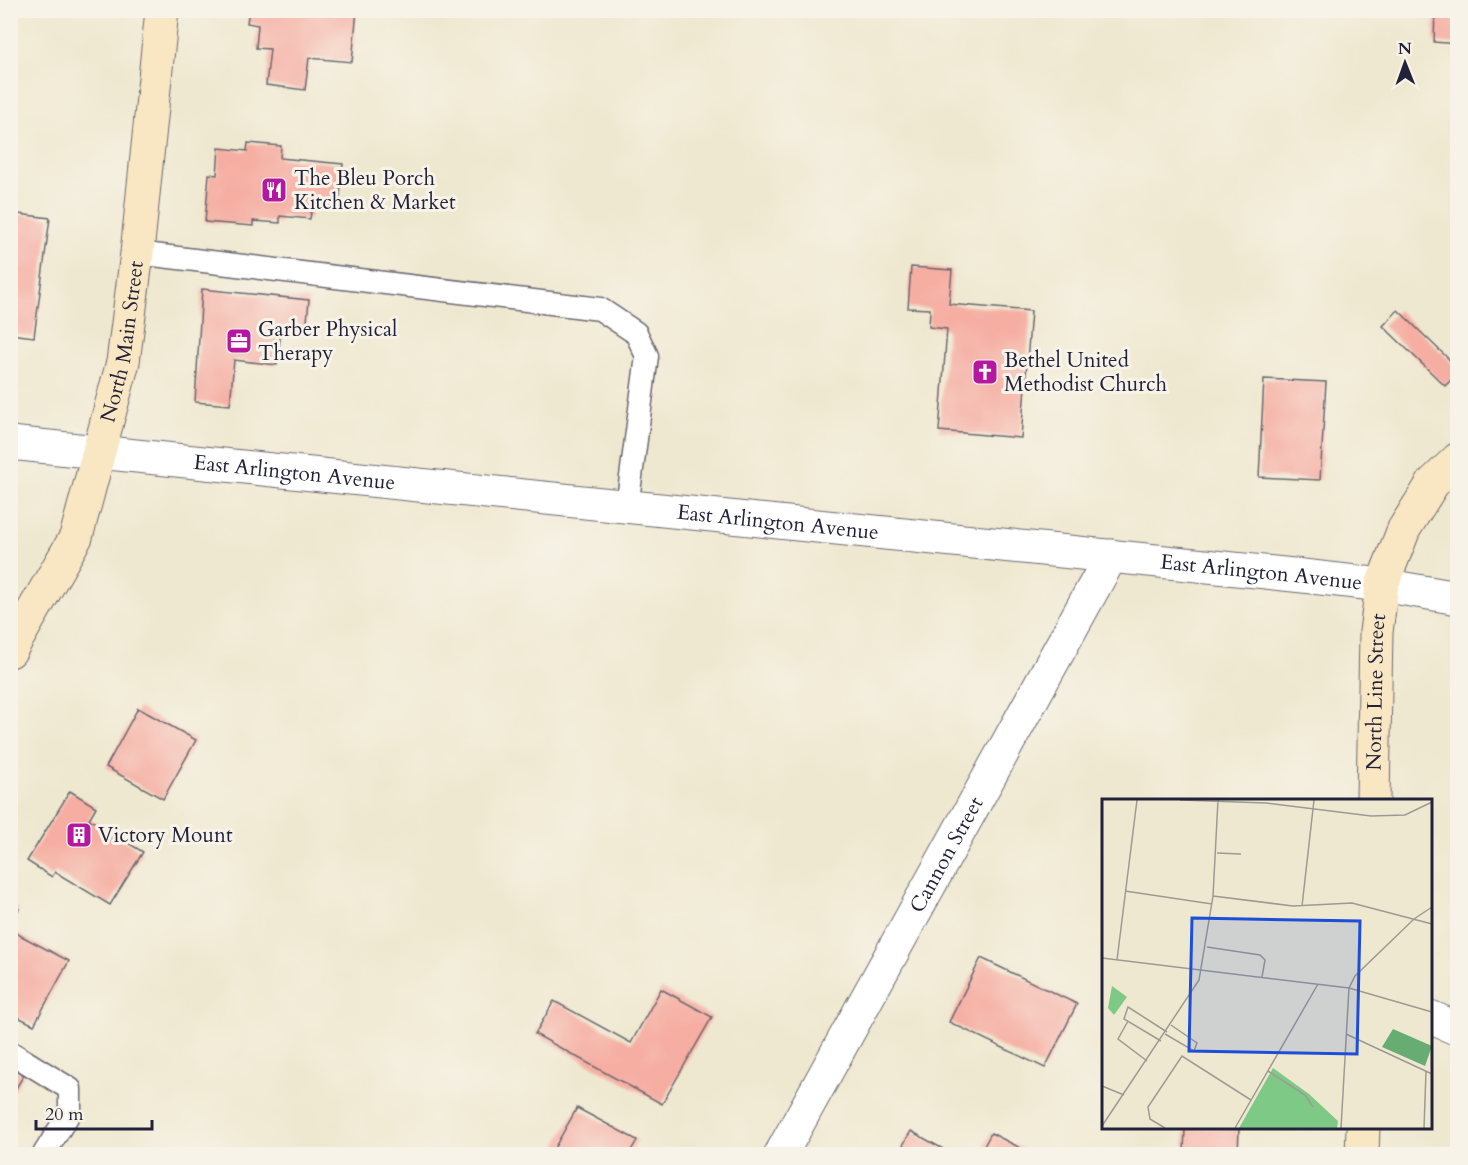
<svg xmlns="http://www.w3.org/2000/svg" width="1468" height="1165" font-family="Cardo,serif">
<rect width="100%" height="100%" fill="#f7f3e8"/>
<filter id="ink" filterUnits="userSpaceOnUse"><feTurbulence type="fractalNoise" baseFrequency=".0167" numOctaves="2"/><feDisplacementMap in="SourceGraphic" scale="12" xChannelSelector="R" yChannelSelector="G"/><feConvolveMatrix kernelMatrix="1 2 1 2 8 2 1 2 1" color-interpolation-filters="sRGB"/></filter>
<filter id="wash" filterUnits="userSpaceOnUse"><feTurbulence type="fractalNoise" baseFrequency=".008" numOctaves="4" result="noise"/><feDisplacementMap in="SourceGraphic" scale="24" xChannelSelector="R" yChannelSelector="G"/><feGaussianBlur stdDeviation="1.35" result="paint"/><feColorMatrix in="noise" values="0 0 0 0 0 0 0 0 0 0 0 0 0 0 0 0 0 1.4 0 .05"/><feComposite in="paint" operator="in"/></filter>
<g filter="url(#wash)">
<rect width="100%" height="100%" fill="#efe8d0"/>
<g id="blocks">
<g fill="#f6ada2">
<path d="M249 10H357L352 62 309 58 305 90 266 85 270 49 256 48 258 25 247 23Z"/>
<path d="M1435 10H1458V44L1434 42Z"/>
<path d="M248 143 281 146 280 158 343 164 339 207 312 205 310 219 280 216V223L253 221V226L205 222 209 174 217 175 219 148 247 151Z"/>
<path d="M10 213 50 218 34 337 10 334Z"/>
<path d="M911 267 952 270 949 304 1031 311 1021 438 939 431 947 329 929 327 930 309 908 308Z"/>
<path d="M202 289 309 300 306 332 281 330 277 365 234 360 230 405 195 402Z"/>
<path d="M1398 310 1458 368V373L1445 386 1383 326Z"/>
<path d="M1264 379 1326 382 1320 480 1259 477Z"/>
<path d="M138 708 196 740 163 799 106 767Z"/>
<path d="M70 791 96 807 89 819 143 852 110 905 55 872 52 877 27 861Z"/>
<path d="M10 904 19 909 10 925Z"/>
<path d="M10 930 69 961 34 1025 10 1013Z"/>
<path d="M981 958 1077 1004 1045 1068 949 1022Z"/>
<path d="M661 989 712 1017 662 1104 535 1034 554 1001 631 1043Z"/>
<path d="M10 1067 24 1075 10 1098Z"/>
<path d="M577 1108 637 1140 629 1154H551Z"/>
<path d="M1185 1128H1239L1238 1154H1184Z"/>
<path d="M911 1131 952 1154H898Z"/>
<path d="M991 1133 1032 1154H980Z"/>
</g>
</g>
</g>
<g filter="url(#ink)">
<use href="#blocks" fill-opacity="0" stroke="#6a676f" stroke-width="1.5"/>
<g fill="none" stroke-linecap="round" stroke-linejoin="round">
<g stroke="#6a676f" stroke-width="25">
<g id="lane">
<path d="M137 253 600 309 636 333 647 356 627 507"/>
<path d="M10 1052 70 1089V1112L44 1154"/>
</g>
</g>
<g stroke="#6a676f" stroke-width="35">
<g id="street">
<path id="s1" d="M10 443 1303 576 1382 585 1458 598"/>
<path d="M1430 1017 1458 1029"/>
<path id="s2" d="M781 1154 1111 556"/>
</g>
</g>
<g stroke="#6a676f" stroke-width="35">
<g id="secondary">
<path id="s3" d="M10 651 76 537 123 362 137 253 162 10"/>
<path id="s4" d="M1373 800 1376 632 1382 585 1404 529 1433 483 1458 459"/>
<path d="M1362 1154 1363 1128"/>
</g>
</g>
<use href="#lane" stroke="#fff" stroke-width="22"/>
<use href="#street" stroke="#fff" stroke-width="33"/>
<use href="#secondary" stroke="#f9e7c3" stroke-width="33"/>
</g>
</g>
<defs>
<g id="restaurant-square" transform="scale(1.35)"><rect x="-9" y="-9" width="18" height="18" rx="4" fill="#b5179e" stroke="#f7f3e8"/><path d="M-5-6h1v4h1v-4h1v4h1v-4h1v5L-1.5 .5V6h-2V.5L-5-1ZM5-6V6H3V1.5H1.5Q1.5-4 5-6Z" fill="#fff"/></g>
<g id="office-square" transform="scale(1.35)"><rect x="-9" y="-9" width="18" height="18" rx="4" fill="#b5179e" stroke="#f7f3e8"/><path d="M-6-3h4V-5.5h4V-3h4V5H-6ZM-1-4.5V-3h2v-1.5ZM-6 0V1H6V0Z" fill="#fff"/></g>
<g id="church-square" transform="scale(1.35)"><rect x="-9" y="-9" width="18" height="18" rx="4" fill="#b5179e" stroke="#f7f3e8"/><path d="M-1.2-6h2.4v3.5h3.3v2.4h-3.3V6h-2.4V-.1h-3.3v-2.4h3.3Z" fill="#fff"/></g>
<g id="building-square" transform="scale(1.35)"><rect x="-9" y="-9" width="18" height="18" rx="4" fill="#b5179e" stroke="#f7f3e8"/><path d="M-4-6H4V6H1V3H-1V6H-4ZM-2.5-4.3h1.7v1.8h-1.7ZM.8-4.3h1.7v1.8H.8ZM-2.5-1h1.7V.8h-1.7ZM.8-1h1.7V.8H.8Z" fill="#fff"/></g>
</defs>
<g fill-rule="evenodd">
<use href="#restaurant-square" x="274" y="190"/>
<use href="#office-square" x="239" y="341"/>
<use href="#church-square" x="985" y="372"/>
<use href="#building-square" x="79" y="835"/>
</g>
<g text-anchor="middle" stroke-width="6" stroke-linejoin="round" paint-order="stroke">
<g font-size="21" fill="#22223b" stroke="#f7f3e8" text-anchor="start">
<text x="294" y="185">The Bleu Porch<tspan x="294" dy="24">Kitchen &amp; Market</tspan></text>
<text x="258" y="336">Garber Physical<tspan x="258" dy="24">Therapy</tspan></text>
<text x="1004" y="367">Bethel United<tspan x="1004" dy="24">Methodist Church</tspan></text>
<text x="98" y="842">Victory Mount</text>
</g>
<g font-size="21" fill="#22223b" stroke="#f7f3e8">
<text dy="7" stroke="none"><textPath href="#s3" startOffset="333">North Main Street</textPath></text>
<text dy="7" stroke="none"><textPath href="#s1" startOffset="286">East Arlington Avenue</textPath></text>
<text dy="7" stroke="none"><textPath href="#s1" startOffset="772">East Arlington Avenue</textPath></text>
<text dy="7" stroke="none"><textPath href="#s1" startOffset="1258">East Arlington Avenue</textPath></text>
<text dy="7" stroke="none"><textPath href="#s4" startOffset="108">North Line Street</textPath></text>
<text dy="7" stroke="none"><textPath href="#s2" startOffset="342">Cannon Street</textPath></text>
</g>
</g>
<g transform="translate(1102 799)">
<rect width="330" height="330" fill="#efe8d0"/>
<path d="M291 230 330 247 323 267 280 248Z" fill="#67ad73"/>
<path d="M10 187 25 198 12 216 6 209ZM171 269 207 295 236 322 235 329H137Z" fill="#7fc986"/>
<path fill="none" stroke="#9d9994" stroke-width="1.5" d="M78 1 164 4 269 17 303 16 330 3M115 54 139 55M23 92 110 105M111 97 191 107 250 104 330 125M200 107 212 1M105 148 158 156 163 161 160 178M0 159 247 189 330 213M15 161 35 1M26 222 16 240 45 262M63 235 92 252 95 244 69 226M244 235 330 275M59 242 22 220 26 208 65 233M166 272 203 296 211 308M0 287 22 296M0 327 97 181 111 97 116 1M63 329 48 320 46 308 80 257 149 301M133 329 216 185M239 329 247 189 253 177 312 120 330 108M322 329 324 272"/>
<path fill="#1d4ed8" fill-opacity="0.15" stroke="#1d4ed8" stroke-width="3" d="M90 119 258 122 255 255 87 252Z"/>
<rect width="330" height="330" fill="none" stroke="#22223b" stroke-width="3"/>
</g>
<rect width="1468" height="1165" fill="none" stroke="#f7f3e8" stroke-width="36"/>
<g transform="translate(1405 63) rotate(359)" stroke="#f7f3e8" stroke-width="4.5" paint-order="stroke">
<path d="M0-4.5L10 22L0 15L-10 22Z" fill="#22223b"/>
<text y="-9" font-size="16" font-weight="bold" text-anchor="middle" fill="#22223b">N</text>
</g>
<path d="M36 1120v9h116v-9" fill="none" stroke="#22223b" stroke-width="3"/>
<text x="45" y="1120" font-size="18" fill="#22223b" stroke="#f7f3e8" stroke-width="4.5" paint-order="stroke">20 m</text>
</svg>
